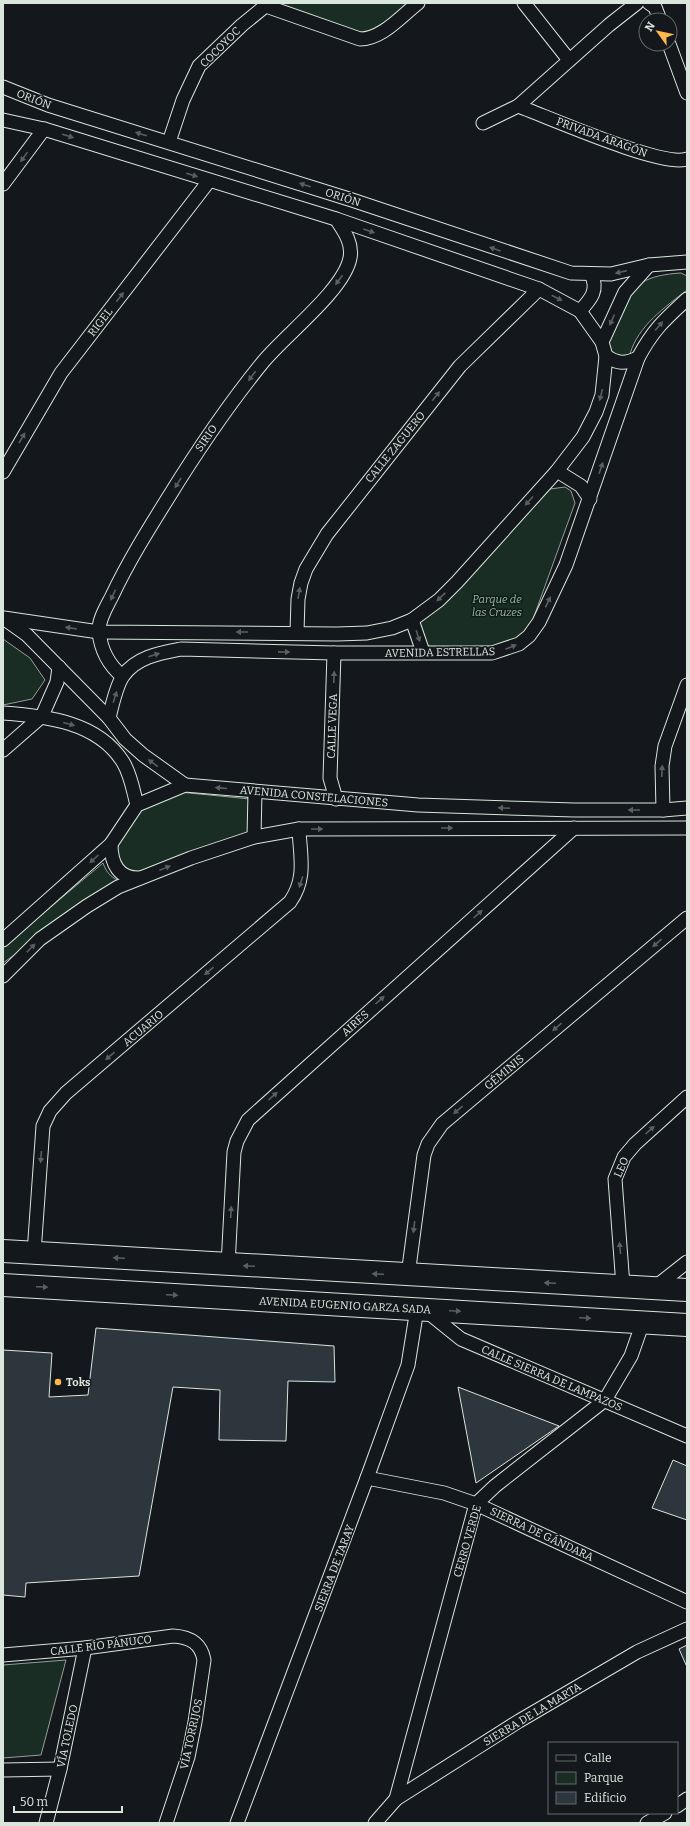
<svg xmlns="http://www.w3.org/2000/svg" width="690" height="1826" font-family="Bitter,serif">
<rect width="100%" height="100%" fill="#14181c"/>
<g fill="#1a2d24" stroke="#939e99">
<path d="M269 3H415L369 39Z"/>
<path d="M681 273 687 276V290C665 307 638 326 630 354L620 358 608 352C608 335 610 329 617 313 631 283 648 275 681 273Z"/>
<path d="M565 487 571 491 575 503 532 622 525 635 502 646 430 647 425 643 418 626C425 613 436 608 448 601L550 489Z"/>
<path d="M3 639 30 658 45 680 32 699 3 705Z"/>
<path d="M179 792 250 799 248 835 136 874 117 865 116 838 136 812Z"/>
<path d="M103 863C107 874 112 878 122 882L71 914 3 963V947Z"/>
<path d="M66 1660 41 1755 3 1758V1665Z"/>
</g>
<g fill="#2c363c" stroke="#d8e6dc">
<path d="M96 1328 334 1346 335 1382 288 1381 286 1441 219 1440 220 1390 173 1387 139 1576 26 1583 25 1597 3 1595V1350L52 1353 49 1397 88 1395Z"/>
<path d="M458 1387 559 1426 476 1483Z"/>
<path d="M673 1460 687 1466V1520L652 1508Z"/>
<path d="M687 1645V1667L679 1649Z"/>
</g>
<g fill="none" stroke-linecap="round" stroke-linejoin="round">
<g stroke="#d8e6dc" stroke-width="15">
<g id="street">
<path d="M524 3 569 60"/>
<path d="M649 3 655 7 660 20"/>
<path d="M266 6 360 39C382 39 401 16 418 3"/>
<path d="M669 44 687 93"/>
<path d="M3 87 48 105 352 200 571 273 611 274 649 265 687 262"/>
<path d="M518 106C548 117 663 168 687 159"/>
<path d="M3 120 44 129 336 219 539 289 580 311 602 342 606 356 602 395 596 412 583 437 557 471 457 582 439 600 412 620 392 628 367 633 337 634 99 632 4 618"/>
<path d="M483 123 518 106 609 25 637 3"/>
<path d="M169 142 183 100 199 66 242 25 269 3"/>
<path d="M3 184 44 129"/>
<path d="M580 311C591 299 599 290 591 274"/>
<path d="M602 342 625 292 649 265"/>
<path d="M606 356C618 364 625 364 638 358"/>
<path d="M557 471 581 486 590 499"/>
<path d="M3 472 61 373 209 181"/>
<path d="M6 620 27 635 109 718 125 739 143 755 185 785"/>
<path d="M412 620 423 652"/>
<path d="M297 632 298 599 301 583 306 569 327 534 460 366 539 289"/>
<path d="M334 653 330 778 336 799"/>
<path d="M122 676C109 665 101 651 99 632 98 620 107 606 112 596 128 562 148 530 168 498 197 451 228 405 263 362 285 335 344 290 350 258 353 243 344 231 336 219"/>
<path d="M3 713C46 716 98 722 123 762 131 775 133 790 137 805"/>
<path d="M109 718C112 706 116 686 123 676 136 657 160 653 181 649L334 653H492L519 644 529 636 539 622 566 565 638 358C653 330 664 320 687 299"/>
<path d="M3 750 42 716 57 682 59 667"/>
<path d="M663 810 662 766 665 746 687 685"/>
<path d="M254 837 255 792"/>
<path d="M111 844C111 863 118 879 140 878"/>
<path d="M3 940 111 844 137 805 185 785 418 805 574 810H663L687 808"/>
<path d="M3 976 40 939 87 906 118 887 191 858 254 837 299 829 687 828"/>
<path d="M34 1253 43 1126 50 1111 66 1093 290 902C307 878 300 856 299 829"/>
<path d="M228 1265 234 1152 237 1141 248 1120 574 828"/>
<path d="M408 1275 424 1155 428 1144 442 1124 687 918"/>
<path d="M623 1286 615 1179 624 1157 635 1144 687 1097"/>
<path d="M654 1288 687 1262"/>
<path d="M425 1310 461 1339 687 1436"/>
<path d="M367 1478 444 1493 476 1504 687 1602"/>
<path d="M3 1655 85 1648 173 1636C190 1637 201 1643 204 1660L195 1722 188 1757 166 1823"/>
<path d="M3 1770 60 1769"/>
<path d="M396 1799 476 1504 495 1486 605 1400 631 1356 643 1322"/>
<path d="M677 1806 687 1799"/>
<path d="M46 1823 60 1769 85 1648"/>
<path d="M237 1823 367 1478 408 1365 417 1309"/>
<path d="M375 1823 396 1799 519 1721 637 1652 687 1629"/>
<path d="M647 1823 665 1813"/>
</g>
</g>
<g stroke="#d8e6dc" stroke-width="24">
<g id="highway">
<path d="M3 1251 687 1290"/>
<path d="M3 1285 687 1325"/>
</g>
</g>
<use href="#street" stroke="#14181c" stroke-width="13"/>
<use href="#highway" stroke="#14181c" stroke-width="22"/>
</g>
<defs><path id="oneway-solid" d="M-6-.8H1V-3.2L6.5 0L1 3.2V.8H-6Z"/></defs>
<g fill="#59605f">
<use href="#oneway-solid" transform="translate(141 134) rotate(-163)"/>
<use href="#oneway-solid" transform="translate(68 136) rotate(18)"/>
<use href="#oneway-solid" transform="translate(24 157) rotate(126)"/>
<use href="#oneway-solid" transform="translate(192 175) rotate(18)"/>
<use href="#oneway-solid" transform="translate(305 185) rotate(-162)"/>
<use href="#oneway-solid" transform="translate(369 231) rotate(19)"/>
<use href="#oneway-solid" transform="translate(495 249) rotate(-161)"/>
<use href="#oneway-solid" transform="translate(621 272) rotate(167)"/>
<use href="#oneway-solid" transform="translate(339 280) rotate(127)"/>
<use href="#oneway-solid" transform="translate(120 297) rotate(-52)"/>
<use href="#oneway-solid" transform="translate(557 298) rotate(27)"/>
<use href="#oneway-solid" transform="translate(612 320) rotate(114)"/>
<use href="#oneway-solid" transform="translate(659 326) rotate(-50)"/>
<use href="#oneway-solid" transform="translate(252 376) rotate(127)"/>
<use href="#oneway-solid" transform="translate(601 395) rotate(104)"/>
<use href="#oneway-solid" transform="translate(436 396) rotate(-51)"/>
<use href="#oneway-solid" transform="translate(22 438) rotate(-60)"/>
<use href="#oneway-solid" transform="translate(601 468) rotate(-71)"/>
<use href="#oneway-solid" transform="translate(178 483) rotate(122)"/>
<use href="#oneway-solid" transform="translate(529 501) rotate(132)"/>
<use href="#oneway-solid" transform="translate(299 593) rotate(-80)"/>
<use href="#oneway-solid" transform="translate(113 595) rotate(115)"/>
<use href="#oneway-solid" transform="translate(441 597) rotate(136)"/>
<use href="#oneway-solid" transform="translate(548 602) rotate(-65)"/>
<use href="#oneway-solid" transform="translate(71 628) rotate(-171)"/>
<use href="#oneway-solid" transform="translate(242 632) rotate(-180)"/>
<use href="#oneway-solid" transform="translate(418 636) rotate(72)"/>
<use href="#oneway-solid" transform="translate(511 647) rotate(-23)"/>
<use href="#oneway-solid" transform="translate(284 652) rotate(1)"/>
<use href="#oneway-solid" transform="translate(154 655) rotate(-18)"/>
<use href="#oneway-solid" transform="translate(334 677) rotate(-88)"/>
<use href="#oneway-solid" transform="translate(115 697) rotate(-72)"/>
<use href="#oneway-solid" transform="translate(69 724) rotate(15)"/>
<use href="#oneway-solid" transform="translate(153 763) rotate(-144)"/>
<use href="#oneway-solid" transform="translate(662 771) rotate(-87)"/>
<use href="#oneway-solid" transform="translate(221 788) rotate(-175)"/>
<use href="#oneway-solid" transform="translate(504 808) rotate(-178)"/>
<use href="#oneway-solid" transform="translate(634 810) rotate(180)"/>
<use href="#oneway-solid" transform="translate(447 828)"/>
<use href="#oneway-solid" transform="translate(317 829)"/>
<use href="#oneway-solid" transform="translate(94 859) rotate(138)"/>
<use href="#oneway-solid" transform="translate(165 868) rotate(-22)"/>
<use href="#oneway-solid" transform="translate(301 882) rotate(107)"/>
<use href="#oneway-solid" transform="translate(478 914) rotate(-42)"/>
<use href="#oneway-solid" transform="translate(657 943) rotate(140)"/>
<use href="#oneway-solid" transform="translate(31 948) rotate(-45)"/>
<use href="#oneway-solid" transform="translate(209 971) rotate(140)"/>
<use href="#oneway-solid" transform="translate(380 1000) rotate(-42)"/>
<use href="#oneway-solid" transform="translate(557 1027) rotate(140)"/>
<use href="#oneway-solid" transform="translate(110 1056) rotate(140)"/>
<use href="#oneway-solid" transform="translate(273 1096) rotate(-42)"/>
<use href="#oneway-solid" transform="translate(458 1110) rotate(140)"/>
<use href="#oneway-solid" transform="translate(650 1130) rotate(-42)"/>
<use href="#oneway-solid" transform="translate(41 1157) rotate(94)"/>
<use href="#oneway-solid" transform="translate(231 1212) rotate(-87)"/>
<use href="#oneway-solid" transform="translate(414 1227) rotate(97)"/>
<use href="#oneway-solid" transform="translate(620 1248) rotate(-95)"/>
<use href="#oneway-solid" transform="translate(119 1258) rotate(-177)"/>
<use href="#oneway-solid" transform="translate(249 1266) rotate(-177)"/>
<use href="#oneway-solid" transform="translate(378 1274) rotate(-177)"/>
<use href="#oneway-solid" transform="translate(550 1283) rotate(-177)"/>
<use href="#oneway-solid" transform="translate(42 1287) rotate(3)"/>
<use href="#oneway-solid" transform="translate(172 1295) rotate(3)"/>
<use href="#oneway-solid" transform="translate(455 1311) rotate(3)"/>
<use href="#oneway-solid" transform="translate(585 1318) rotate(3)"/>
</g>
<circle fill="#ffb74d" stroke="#14181c" stroke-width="1.5" cx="58" cy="1382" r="4"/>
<g text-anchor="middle" stroke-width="3" stroke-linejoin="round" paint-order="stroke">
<g font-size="11" fill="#d8e6dc" stroke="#14181c">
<text transform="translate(220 47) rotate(-45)" y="4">COCOYOC</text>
<text transform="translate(34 99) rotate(21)" y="4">ORIÓN</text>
<text transform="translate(602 137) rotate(20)" y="4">PRIVADA ARAGÓN</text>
<text transform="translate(343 197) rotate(18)" y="4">ORIÓN</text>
<text transform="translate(100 322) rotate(-52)" y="4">RIGEL</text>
<text transform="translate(206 438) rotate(-55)" y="4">SIRIO</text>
<text transform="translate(395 447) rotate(-51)" y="4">CALLE ZAGUERO</text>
<text transform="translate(440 652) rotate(-1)" y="4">AVENIDA ESTRELLAS</text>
<text transform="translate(332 726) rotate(-88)" y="4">CALLE VEGA</text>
<text transform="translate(314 796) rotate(5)" y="4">AVENIDA CONSTELACIONES</text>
<text transform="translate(355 1023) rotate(-42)" y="4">AIRES</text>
<text transform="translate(143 1028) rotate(-40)" y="4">ACUARIO</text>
<text transform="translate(504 1072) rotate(-40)" y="4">GÉMINIS</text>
<text transform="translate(621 1167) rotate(-66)" y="4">LEO</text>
<text transform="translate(345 1305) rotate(3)" y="4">AVENIDA EUGENIO GARZA SADA</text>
<text transform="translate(552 1378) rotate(23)" y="4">CALLE SIERRA DE LAMPAZOS</text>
<text transform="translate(542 1534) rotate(25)" y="4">SIERRA DE GÁNDARA</text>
<text transform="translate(467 1541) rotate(-74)" y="4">CERRO VERDE</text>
<text transform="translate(334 1568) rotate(-69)" y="4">SIERRA DE TARAY</text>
<text transform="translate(101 1645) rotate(-7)" y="4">CALLE RÍO PÁNUCO</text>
<text transform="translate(532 1714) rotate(-31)" y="4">SIERRA DE LA MARTA</text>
<text transform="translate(191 1734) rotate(-78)" y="4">VÍA TORRIJOS</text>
<text transform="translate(67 1736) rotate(-78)" y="4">VÍA TOLEDO</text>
</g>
<g font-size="11" font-style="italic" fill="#8ac095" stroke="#14181c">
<text x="497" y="603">Parque de<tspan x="497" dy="13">las Cruzes</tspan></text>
</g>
<g font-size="11" font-weight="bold" fill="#d8e6dc" stroke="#14181c" text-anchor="start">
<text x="66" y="1386">Toks</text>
</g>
</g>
<rect width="690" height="1826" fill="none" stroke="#d8e6dc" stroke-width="8"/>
<rect x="548" y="1742" width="130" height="72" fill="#14181c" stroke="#626a69"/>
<rect x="556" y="1755" width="20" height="6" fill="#14181c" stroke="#626a69"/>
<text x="584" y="1762" font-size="12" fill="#d8e6dc">Calle</text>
<rect x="556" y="1772" width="20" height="12" fill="#1a2d24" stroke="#626a69"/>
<text x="584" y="1782" font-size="12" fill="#d8e6dc">Parque</text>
<rect x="556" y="1792" width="20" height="12" fill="#2c363c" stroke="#626a69"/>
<text x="584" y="1802" font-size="12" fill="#d8e6dc">Edificio</text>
<g transform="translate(658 32) rotate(303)"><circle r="19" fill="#14181c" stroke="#626a69"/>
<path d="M0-3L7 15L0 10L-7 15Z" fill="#ffb74d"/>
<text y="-6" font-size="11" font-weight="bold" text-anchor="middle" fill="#d8e6dc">N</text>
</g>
<path d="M14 1806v6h108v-6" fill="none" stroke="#d8e6dc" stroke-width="2"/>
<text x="20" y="1806" font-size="12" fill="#d8e6dc" stroke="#14181c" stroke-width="3" paint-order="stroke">50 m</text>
</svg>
